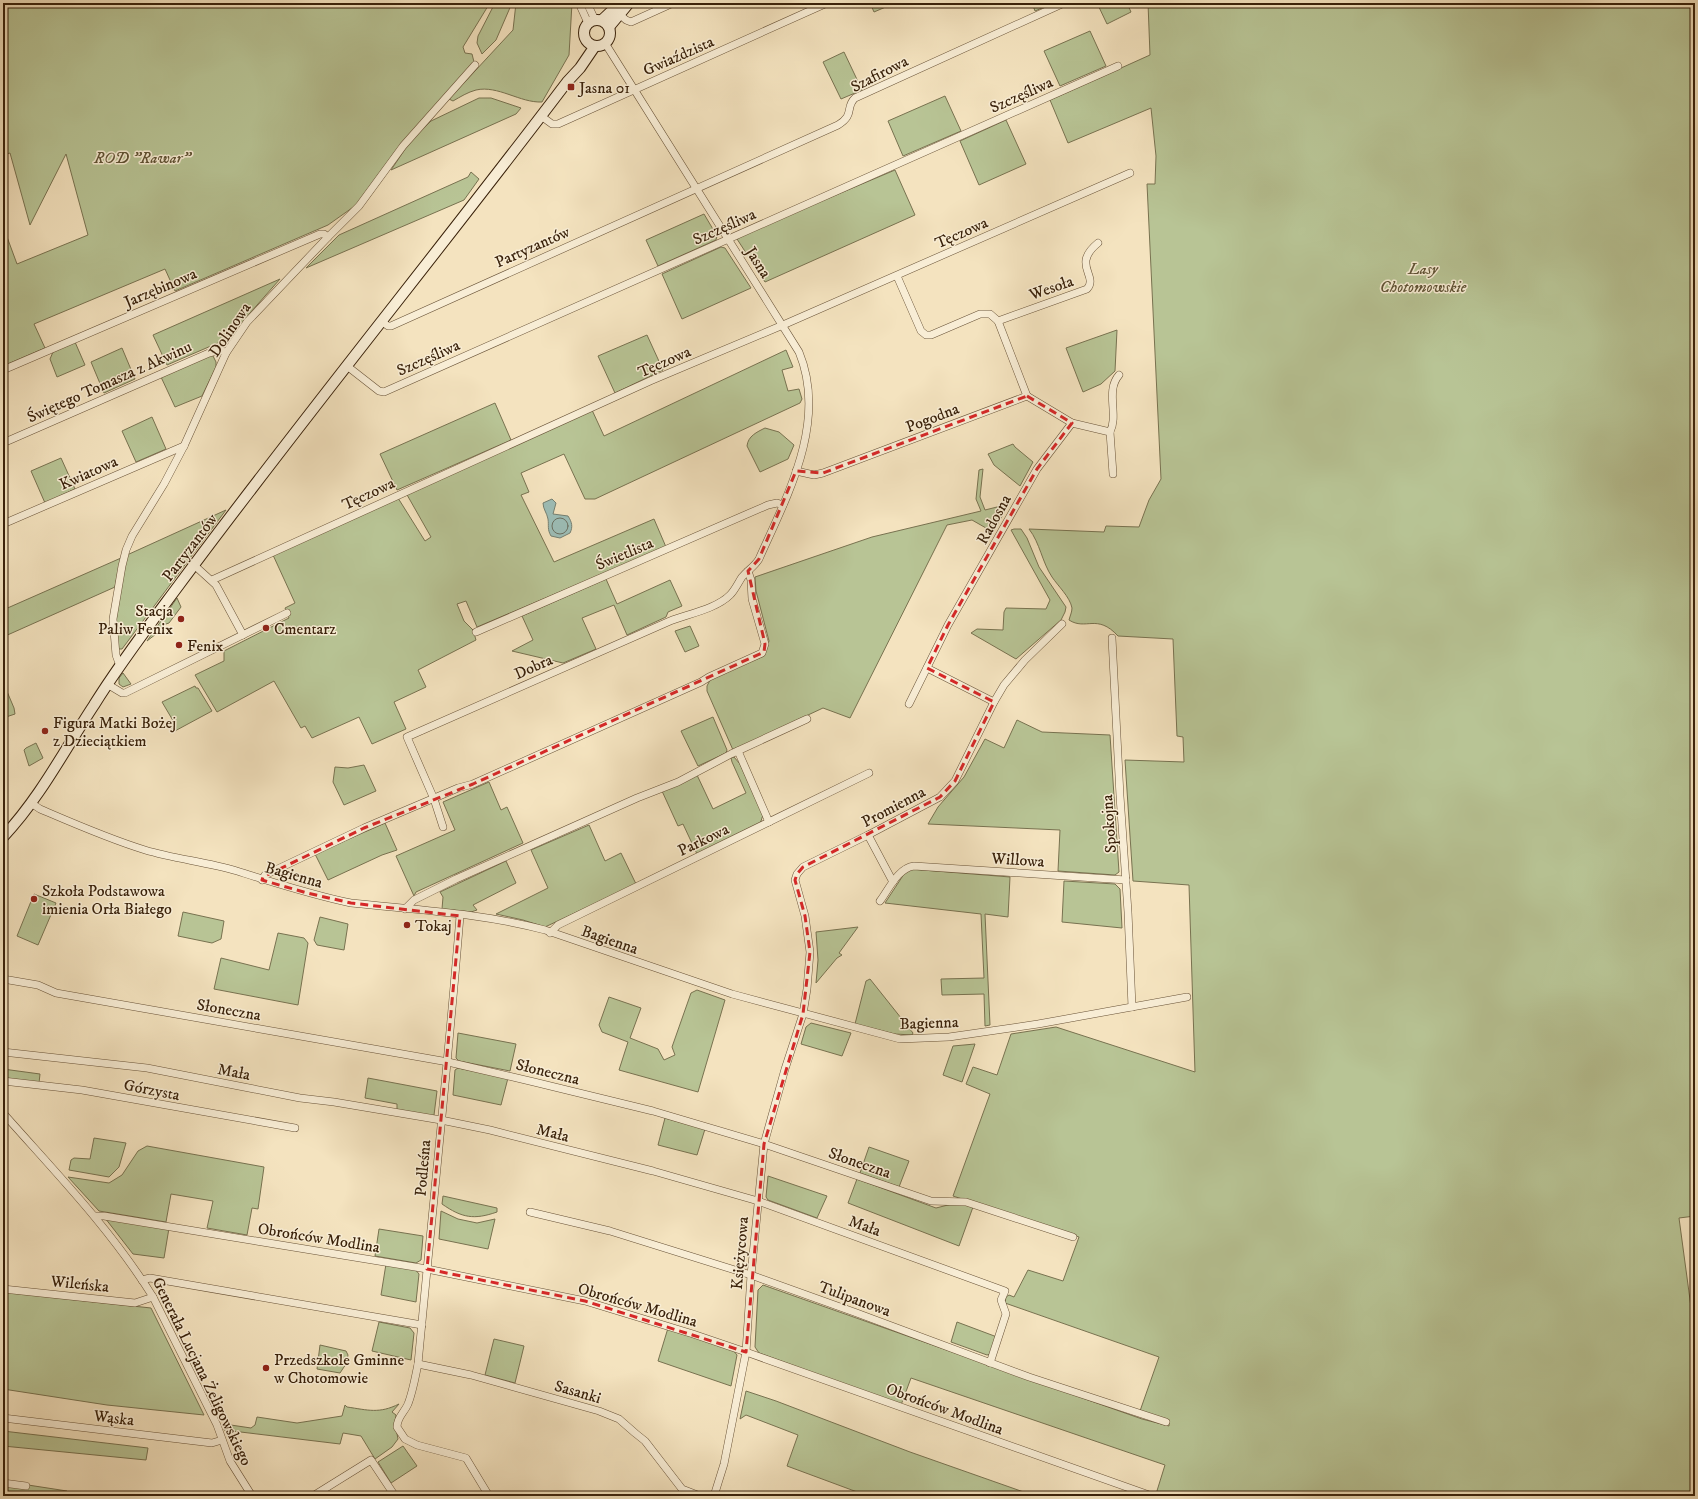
<svg xmlns="http://www.w3.org/2000/svg" width="1698" height="1499" font-family="'IM FELL DW Pica',serif">
<rect width="100%" height="100%" fill="#f4e3bf"/>
<filter id="stains"><feTurbulence type="fractalNoise" baseFrequency=".005" numOctaves="4"/><feColorMatrix values="0 0 0 0 .2 0 0 0 0 .09 0 0 0 0 .02 0 0 0 .5 -.17"/></filter>
<radialGradient id="worn" r=".72"><stop offset=".6" stop-color="#630" stop-opacity="0"/><stop offset="1" stop-color="#630" stop-opacity=".3"/></radialGradient>
<g fill="#b8c495" stroke="#787250">
<path d="M3 3H488V6L463 47 465 53 472 54 474 62 359 203 328 225 175 291 165 269 34 324 45 348 3 366V226L17 264 88 235 66 154 30 225 10 153 3 155Z"/>
<path d="M495 3H512L496 40 482 54 477 43 478 36Z"/>
<path d="M516 3H572L569 55 542 102C520 103 498 85 476 90 468 92 460 97 453 101L449 99 513 30Z"/>
<path d="M870 3H895L874 12Z"/>
<path d="M1032 3H1054L1035 11Z"/>
<path d="M1097 3H1127L1131 12 1107 24Z"/>
<path d="M1148 3H1695V1216L1679 1218 1693 1322H1695V1496H1161L1156 1494 1165 1465 911 1378 901 1405 759 1353 755 1347 758 1290 763 1285 1142 1419 1169 1426V1422L1140 1411 1159 1357 1005 1303 1006 1297 1009 1295 1014 1297 1028 1270 1063 1281 1079 1237 953 1196 990 1094 966 1084 973 1067 997 1075 1011 1034 1056 1027 1195 1072 1189 885 1133 881 1125 760 1184 762 1183 737 1177 736 1173 639 1118 636C1097 613 1086 631 1069 620 1070 616 1072 612 1072 608 1070 597 1058 586 1052 577 1042 562 1040 543 1029 529L1104 532 1106 526 1139 527 1149 500 1161 479 1147 184H1155L1156 156 1151 108 1068 143 1050 100 1150 55Z"/>
<path d="M1090 31 1106 66 1060 86 1044 51Z"/>
<path d="M844 52 862 90 841 99 823 62Z"/>
<path d="M945 96 961 131 903 156 888 121Z"/>
<path d="M479 98H491L521 108 516 114 391 170 412 139 431 121Z"/>
<path d="M1006 120 1026 164 979 185 960 141Z"/>
<path d="M895 170 915 215 765 282 737 239 748 232Z"/>
<path d="M471 172 479 179 464 200 306 268 339 235 468 177Z"/>
<path d="M704 214 717 236 716 240 658 266 646 240Z"/>
<path d="M721 247 725 248 751 288 682 319 662 274Z"/>
<path d="M280 279 250 313 234 336 167 365 153 335Z"/>
<path d="M1117 330 1115 371 1101 384 1083 392 1066 348Z"/>
<path d="M647 335 663 370 615 393 598 356Z"/>
<path d="M75 342 85 365 57 377 50 359 53 352Z"/>
<path d="M122 348 135 379 104 393 91 362Z"/>
<path d="M786 350 793 367 782 370 788 391 799 389 802 399 800 403 595 499H585L564 454 521 473 529 492 521 495 554 562 654 519 666 547 477 627 466 601 457 604 464 621 473 630 476 640 418 670 426 687 394 702 406 729 372 744 359 717 312 738 305 726 301 728 274 681 217 712 195 675 224 661V651L289 618 285 608 295 603 273 555 398 498 425 541 431 537 406 493 592 410 604 436Z"/>
<path d="M212 354 216 362V367L202 396 175 407 161 377Z"/>
<path d="M495 403 511 440 397 490 380 454Z"/>
<path d="M152 417 166 449 136 462 122 431Z"/>
<path d="M765 428 779 432 794 445 788 459 760 472 747 446C748 436 757 432 765 428Z"/>
<path d="M1013 444 1015 447 1033 462 1020 486 994 465 988 454Z"/>
<path d="M61 458 75 489 45 503 31 471Z"/>
<path d="M983 469 980 497 985 510 1009 504 993 532 972 520 947 525 850 718 823 708 733 750 707 691V686L711 678 764 656 769 641 756 591 755 577 872 537 981 511 976 499 979 470Z"/>
<path d="M226 510 122 649H118L116 624 117 611 127 555Z"/>
<path d="M1014 529H1021L1027 538 1039 567 1066 607 1065 612 1061 620 1016 659 971 633 977 629 1003 630 1004 612 1006 608 1046 609 1050 600 1011 530Z"/>
<path d="M121 558 115 587 3 637V610Z"/>
<path d="M606 579 617 604 670 580 682 606 668 612 666 617 627 635 614 605 582 618 596 649 563 663 512 651 533 640 522 616Z"/>
<path d="M177 598 181 607 169 623 163 625 156 634 147 641Z"/>
<path d="M690 626 699 646 685 652 675 631Z"/>
<path d="M123 673 131 684 123 687 119 684V678Z"/>
<path d="M3 682 14 708 15 714 3 718Z"/>
<path d="M195 686 196 688H198L212 711 173 732 170 727 175 724 162 702Z"/>
<path d="M713 717 727 750 726 753 698 766 681 731Z"/>
<path d="M1017 720 1042 732 1110 735 1119 872 1115 875 1058 871 1060 830 928 824 938 807 964 777 985 739 1004 748Z"/>
<path d="M36 743 43 758 29 766 24 750 26 748Z"/>
<path d="M734 757 740 764 763 815 760 824 697 854 683 824 678 826 662 791 697 775 713 809 746 793 732 762 731 758Z"/>
<path d="M364 765 376 791 344 805 333 782 335 767 348 768Z"/>
<path d="M489 782 501 810 507 807 523 843 416 892 414 896 396 856 455 830 443 802Z"/>
<path d="M385 823 397 850 382 855 328 880 315 854Z"/>
<path d="M589 825 605 861 621 853 636 884 545 927 523 920 496 914 548 888 531 850Z"/>
<path d="M506 861 516 883 473 905 477 910 471 912 442 909 443 897 440 892Z"/>
<path d="M910 869 1010 877 1008 917 985 914 990 1025 985 1026 984 994 942 995 941 979 984 978 981 914 885 903 906 871Z"/>
<path d="M1064 881 1115 884 1120 889 1122 928 1062 922Z"/>
<path d="M34 894 56 903 38 945 17 936Z"/>
<path d="M183 912 224 921 221 939 212 943 178 936Z"/>
<path d="M320 917 348 924 344 950 317 945 314 940Z"/>
<path d="M858 927 839 953 842 955 837 958 816 983 818 960 816 932Z"/>
<path d="M278 933 304 938 308 943 298 1005 214 989 221 958 269 970Z"/>
<path d="M870 979 913 1033 912 1035 895 1034 855 1024 866 981Z"/>
<path d="M697 990 725 1000 698 1092 619 1070 628 1042 602 1032 599 1025 609 997 641 1008 630 1038 658 1049 664 1060 675 1055 672 1047 691 993Z"/>
<path d="M811 1023 851 1033 842 1056 801 1044 806 1027Z"/>
<path d="M458 1033 516 1044 510 1071 459 1061 456 1058Z"/>
<path d="M975 1044 962 1082 943 1075 953 1046Z"/>
<path d="M458 1068 508 1078 501 1105 453 1095 455 1070Z"/>
<path d="M3 1069 40 1074 39 1083 3 1079Z"/>
<path d="M368 1078 437 1091 434 1115 433 1117 397 1110V1104L365 1098Z"/>
<path d="M665 1118 705 1129 697 1155 658 1145Z"/>
<path d="M94 1138 126 1143 119 1167 109 1177 69 1170 71 1160 74 1158 90 1159Z"/>
<path d="M147 1146 264 1167 258 1209 252 1208 247 1235 207 1228 213 1201 171 1194 166 1222 99 1211 68 1177 109 1183 122 1175 138 1151Z"/>
<path d="M869 1147 909 1161 899 1187 860 1173Z"/>
<path d="M768 1176 827 1196 817 1218 768 1200 766 1197Z"/>
<path d="M857 1179 936 1208 956 1203 973 1207 959 1246 848 1203Z"/>
<path d="M443 1196 497 1208V1212C474 1220 462 1218 442 1204Z"/>
<path d="M441 1211 458 1219 477 1223 495 1219 488 1249 439 1239Z"/>
<path d="M105 1218 169 1228 164 1258 133 1254Z"/>
<path d="M379 1229 423 1236 421 1260 416 1263 375 1256Z"/>
<path d="M386 1264 414 1268 419 1274 416 1302 381 1295Z"/>
<path d="M3 1292 151 1308 204 1415 107 1405 3 1389Z"/>
<path d="M379 1322 410 1328 414 1333 411 1360 372 1351Z"/>
<path d="M957 1322 997 1337 991 1354 987 1355 951 1342Z"/>
<path d="M668 1328 733 1350 737 1355 731 1386 658 1361Z"/>
<path d="M494 1339 524 1346 515 1383 485 1375Z"/>
<path d="M320 1345 346 1351 348 1355 346 1364 340 1373 317 1369Z"/>
<path d="M746 1391 776 1401 910 1452 1035 1496H868L787 1466 798 1435 746 1415 740 1419Z"/>
<path d="M399 1404 392 1412 396 1415 395 1423 398 1439 392 1447 375 1459 361 1436 343 1433 340 1444 224 1430V1424L251 1428 255 1425 257 1417 297 1423 342 1416 345 1405 347 1407C368 1410 379 1414 399 1404Z"/>
<path d="M3 1431 148 1448 146 1460 3 1446Z"/>
<path d="M403 1446 417 1466 391 1483 378 1462Z"/>
<path d="M3 1485H28L67 1491 66 1496H3Z"/>
</g>
<path fill="#9cbdb6" stroke="#747f71" d="M552 499 556 503 553 514 568 516C572 522 573 527 570 533L560 538 551 536C547 529 549 526 548 519 547 513 543 509 543 503Z"/>
<g fill="none" stroke-linecap="round" stroke-linejoin="round">
<circle stroke="#6a6f60" stroke-width="1" cx="560" cy="526" r="8"/>
<g stroke="#685237" stroke-width="8">
<g id="street">
<path d="M579 3 588 23"/>
<path d="M587 3 595 20"/>
<path d="M617 12 626 20 631 22 673 3"/>
<path d="M541 116 552 124H558L827 3"/>
<path d="M897 276 921 331 926 335H931L980 314H990L998 321 1087 289C1099 276 1071 265 1098 243"/>
<path d="M381 321 388 326H391L838 125C855 115 845 107 855 98L1064 3"/>
<path d="M998 321 1027 396"/>
<path d="M347 366 379 391 384 392 1118 66"/>
<path d="M3 370 320 234H324L328 237"/>
<path d="M1110 432C1119 415 1105 391 1119 375"/>
<path d="M3 443 209 353 221 350 226 353"/>
<path d="M796 471 814 475 823 473 1027 396 1072 423 1110 432 1113 474"/>
<path d="M3 524 184 446"/>
<path d="M194 565 216 585 243 635"/>
<path d="M212 580 650 381 783 325 1130 173"/>
<path d="M476 632 768 505 777 503 783 505"/>
<path d="M1112 638 1120 796 1128 912 1132 1007"/>
<path d="M120 666 116 655 113 619 122 566 126 550 132 536 164 484 184 446 226 353 247 322 328 237 359 206 403 146 475 65"/>
<path d="M927 668 994 702"/>
<path d="M107 684 122 693H125L287 613"/>
<path d="M909 704 948 625 1037 469 1072 423"/>
<path d="M738 751 769 822"/>
<path d="M31 803 40 809C75 824 109 839 145 850 175 859 207 862 237 871 275 883 312 895 351 903 416 910 482 913 545 930L732 994 900 1039 949 1037 1038 1024 1187 997"/>
<path d="M443 827 434 799 407 737 670 621C688 614 716 609 730 595 735 590 738 583 742 577 748 570 755 566 759 559 787 496 828 422 799 352L605 43"/>
<path d="M868 835 893 882"/>
<path d="M262 880 265 875 364 828 458 788 473 784 701 682 709 677 762 653 765 644 752 599 751 580 748 571"/>
<path d="M880 901C889 889 898 868 914 866L1126 880"/>
<path d="M405 909 414 900 456 879 637 798 678 782 731 754 807 719"/>
<path d="M460 916C448 1065 432 1214 418 1364 415 1378 413 1391 408 1404 404 1413 397 1417 397 1427L405 1439 417 1445 466 1458 489 1496"/>
<path d="M550 933 558 925 869 773"/>
<path d="M3 979 38 985 56 993 448 1062 534 1082 653 1111 764 1144 931 1201 966 1202 1073 1237"/>
<path d="M3 1052 147 1068 300 1098 334 1102 441 1120 490 1130 653 1171 758 1201 1005 1291 1001 1300 1006 1314 990 1363"/>
<path d="M3 1081 82 1090 295 1128"/>
<path d="M3 1113C56 1173 110 1228 153 1297L217 1425 230 1461 252 1496"/>
<path d="M530 1212 610 1231 751 1275 854 1312 1029 1377 1166 1422"/>
<path d="M96 1216H104L427 1269 585 1301 693 1334 746 1352 1152 1496"/>
<path d="M142 1280 150 1278 422 1325"/>
<path d="M3 1289 135 1303 153 1297"/>
<path d="M418 1364 471 1375 599 1411 619 1419 635 1433 645 1441 682 1489 700 1496"/>
<path d="M3 1418 212 1443 222 1440"/>
<path d="M3 1483 26 1486"/>
<path d="M313 1496 371 1460 395 1496"/>
<path d="M714 1496 724 1464 746 1352 751 1275 764 1144 785 1069 803 1014 807 989 810 952 805 916 795 880 797 874 803 867 868 835 940 797 955 781 994 702 1004 685 1025 660 1062 624"/>
</g>
</g>
<g stroke="#39210a" stroke-width="12">
<g id="secondary">
<circle cx="597" cy="33" r="13"/>
<path d="M602 20 620 3"/>
<path d="M609 27 629 3"/>
<path d="M3 837C40 798 65 749 94 705 120 663 150 624 179 585 305 415 439 251 567 82L580 68 595 46"/>
</g>
</g>
<use href="#street" stroke="#f8edd5" stroke-width="7"/>
<use href="#secondary" stroke="#f8edd5" stroke-width="10"/>
</g>
<path fill="none" stroke="#d62828" stroke-width="3" stroke-dasharray="8 5" stroke-linejoin="round" d="M1027 396 1072 423 1037 469 948 625 927 668 994 702 955 781 940 797 803 867 797 874 795 880 805 916 810 952 803 1014 764 1144 746 1352 585 1301 427 1269 460 916 351 903 307 893 262 880 263 877 364 828 473 784 764 652 765 644 748 571 759 559 796 471 823 473Z"/>
<g fill="#8f2418" stroke="#f8edd5" stroke-width="1.5">
<rect x="567" y="83" width="8" height="8" rx="2"/>
<circle cx="181" cy="619" r="4"/>
<circle cx="266" cy="628" r="4"/>
<circle cx="179" cy="645" r="4"/>
<circle cx="45" cy="731" r="4"/>
<circle cx="34" cy="899" r="4"/>
<circle cx="407" cy="925" r="4"/>
<circle cx="266" cy="1368" r="4"/>
</g>
<g text-anchor="middle" stroke-width="3" stroke-linejoin="round" paint-order="stroke">
<g font-size="16" fill="#39210a" stroke="#f8edd5">
<text transform="translate(678 55) rotate(-24)" y="6">Gwiaździsta</text>
<text transform="translate(879 73) rotate(-27)" y="6">Szafirowa</text>
<text transform="translate(1021 94) rotate(-24)" y="6">Szczęśliwa</text>
<text transform="translate(724 226) rotate(-24)" y="6">Szczęśliwa</text>
<text transform="translate(961 232) rotate(-24)" y="6">Tęczowa</text>
<text transform="translate(532 246) rotate(-24)" y="6">Partyzantów</text>
<text transform="translate(759 262) rotate(58)" y="6">Jasna</text>
<text transform="translate(160 287) rotate(-23)" y="6">Jarzębinowa</text>
<text transform="translate(1051 287) rotate(-19)" y="6">Wesoła</text>
<text transform="translate(229 329) rotate(-56)" y="6">Dolinowa</text>
<text transform="translate(428 357) rotate(-24)" y="6">Szczęśliwa</text>
<text transform="translate(664 361) rotate(-24)" y="6">Tęczowa</text>
<text transform="translate(109 381) rotate(-24)" y="6">Świętego Tomasza z Akwinu</text>
<text transform="translate(932 417) rotate(-21)" y="6">Pogodna</text>
<text transform="translate(88 472) rotate(-24)" y="6">Kwiatowa</text>
<text transform="translate(368 493) rotate(-25)" y="6">Tęczowa</text>
<text transform="translate(993 519) rotate(-61)" y="6">Radosna</text>
<text transform="translate(189 547) rotate(-53)" y="6">Partyzantów</text>
<text transform="translate(624 553) rotate(-23)" y="6">Świetlista</text>
<text transform="translate(533 666) rotate(-24)" y="6">Dobra</text>
<text transform="translate(893 806) rotate(-28)" y="6">Promienna</text>
<text transform="translate(1108 824) rotate(-94)" y="6">Spokojna</text>
<text transform="translate(703 839) rotate(-26)" y="6">Parkowa</text>
<text transform="translate(1018 859) rotate(4)" y="6">Willowa</text>
<text transform="translate(294 874) rotate(16)" y="6">Bagienna</text>
<text transform="translate(610 939) rotate(19)" y="6">Bagienna</text>
<text transform="translate(229 1009) rotate(10)" y="6">Słoneczna</text>
<text transform="translate(929 1022) rotate(-2)" y="6">Bagienna</text>
<text transform="translate(234 1071) rotate(11)" y="6">Mała</text>
<text transform="translate(548 1071) rotate(14)" y="6">Słoneczna</text>
<text transform="translate(152 1089) rotate(11)" y="6">Górzysta</text>
<text transform="translate(553 1132) rotate(14)" y="6">Mała</text>
<text transform="translate(860 1162) rotate(19)" y="6">Słoneczna</text>
<text transform="translate(422 1168) rotate(-85)" y="6">Podleśna</text>
<text transform="translate(865 1225) rotate(20)" y="6">Mała</text>
<text transform="translate(319 1237) rotate(9)" y="6">Obrońców Modlina</text>
<text transform="translate(739 1253) rotate(-85)" y="6">Księżycowa</text>
<text transform="translate(80 1283) rotate(6)" y="6">Wileńska</text>
<text transform="translate(855 1298) rotate(20)" y="6">Tulipanowa</text>
<text transform="translate(638 1304) rotate(16)" y="6">Obrońców Modlina</text>
<text transform="translate(203 1371) rotate(64)" y="6">Generała Lucjana Żeligowskiego</text>
<text transform="translate(578 1391) rotate(16)" y="6">Sasanki</text>
<text transform="translate(945 1408) rotate(20)" y="6">Obrońców Modlina</text>
<text transform="translate(114 1417) rotate(7)" y="6">Wąska</text>
</g>
<g font-size="16" fill="#39210a" stroke="#f8edd5" text-anchor="start">
<text x="579" y="93">Jasna 01</text>
<text x="173" y="616" text-anchor="end">Stacja<tspan x="173" dy="18">Paliw Fenix</tspan></text>
<text x="274" y="634">Cmentarz</text>
<text x="187" y="651">Fenix</text>
<text x="53" y="728">Figura Matki Bożej<tspan x="53" dy="18">z Dzieciątkiem</tspan></text>
<text x="42" y="896">Szkoła Podstawowa<tspan x="42" dy="18">imienia Orła Białego</tspan></text>
<text x="415" y="931">Tokaj</text>
<text x="274" y="1365">Przedszkole Gminne<tspan x="274" dy="18">w Chotomowie</tspan></text>
</g>
<g font-size="16" font-style="italic" fill="#5f5234" stroke="#f8edd5">
<text x="142" y="163">ROD "Rawar"</text>
<text x="1423" y="274">Lasy<tspan x="1423" dy="18">Chotomowskie</tspan></text>
</g>
</g>
<rect width="1698" height="1499" fill="none" stroke="#f4e3bf" stroke-width="16"/>
<rect x="4" y="4" width="1690" height="1491" fill="none" stroke="#39210a" stroke-width="2"/>
<rect x="8" y="8" width="1682" height="1483" fill="none" stroke="#39210a"/>
<rect width="100%" height="100%" filter="url(#stains)"/>
<rect width="100%" height="100%" fill="url(#worn)"/>
</svg>
